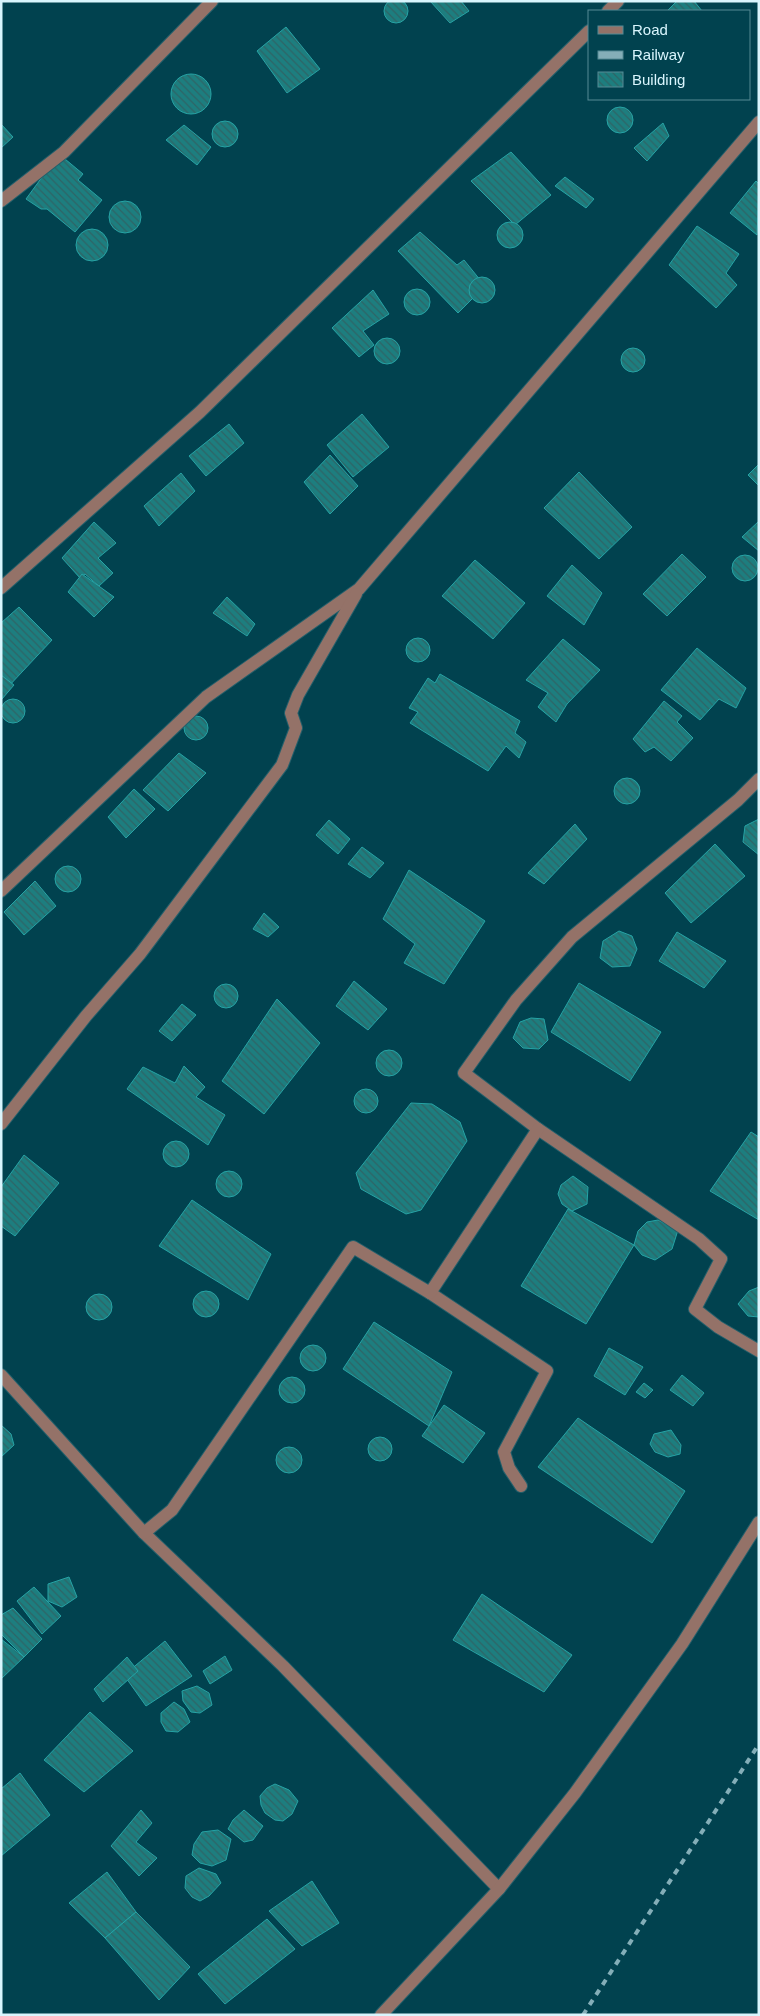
<svg xmlns="http://www.w3.org/2000/svg" width="760" height="2016" font-family="Helvetica,sans-serif">
<defs>
<pattern id="building-back-hatch" width="6" height="6" patternUnits="userSpaceOnUse" patternTransform="scale(1.25)"><rect width="6" height="6" fill="#1d7e7f"/><path d="M-1 5l2 2M0 0l6 6M5-1l2 2" fill="none" stroke="#2f6466"/></pattern>
</defs>
<rect width="100%" height="100%" fill="#01424f"/>
<g fill="url(#building-back-hatch)" stroke="#26a3a5">
<circle cx="396" cy="11" r="12"/>
<path d="M430 1H461L469 11 450 23Z"/>
<path d="M677 1H694L702 11H667Z"/>
<path d="M286 27 320 69 287 93 257 51Z"/>
<circle cx="191" cy="94" r="20"/>
<circle cx="620" cy="120" r="13"/>
<circle cx="225" cy="134" r="13"/>
<path d="M663 123 669 136 647 161 634 148Z"/>
<path d="M1 124 13 137 1 148Z"/>
<path d="M184 125 211 147 197 165 166 140Z"/>
<path d="M511 152 551 195 515 225 471 181Z"/>
<path d="M59 154 83 174 78 180 102 200 75 232 47 209H41L26 199Z"/>
<path d="M565 177 594 199 586 208 555 186Z"/>
<path d="M756 181 759 184 757 235 730 213Z"/>
<circle cx="125" cy="217" r="16"/>
<circle cx="510" cy="235" r="13"/>
<path d="M697 226 739 254 726 273 737 285 716 308 669 265Z"/>
<circle cx="92" cy="245" r="16"/>
<path d="M420 232 457 265 464 260 485 286 458 313 398 251Z"/>
<circle cx="482" cy="290" r="13"/>
<circle cx="417" cy="302" r="13"/>
<path d="M373 290 389 314 363 331 374 345 359 357 332 328Z"/>
<circle cx="387" cy="351" r="13"/>
<circle cx="633" cy="360" r="12"/>
<path d="M362 414 389 447 353 477 327 445Z"/>
<path d="M229 424 244 443 206 476 189 456Z"/>
<path d="M330 455 358 486 330 514 304 482Z"/>
<path d="M759 464V486L748 475Z"/>
<path d="M579 472 632 527 599 559 544 508Z"/>
<path d="M181 473 195 491 159 526 144 506Z"/>
<path d="M759 521V551L742 537Z"/>
<path d="M94 522 116 543 98 558 113 573 99 586 85 574 80 578 62 558Z"/>
<path d="M682 554 706 577 667 616 643 594Z"/>
<circle cx="745" cy="568" r="13"/>
<path d="M475 560 525 603 493 639 442 596Z"/>
<path d="M572 565 602 593 584 625 547 596Z"/>
<path d="M82 574 114 597 94 617 68 592Z"/>
<path d="M227 597 255 624 247 636 213 613Z"/>
<path d="M19 607 52 640 7 688 1 682V623Z"/>
<circle cx="418" cy="650" r="12"/>
<path d="M563 639 600 670 567 704 556 722 538 707 548 693 526 680Z"/>
<path d="M697 648 746 688 736 708 719 699 700 720 661 690Z"/>
<path d="M440 674 520 721 515 733 526 742 519 758 506 746 488 771 410 723 418 712 409 708 428 678 435 683Z"/>
<path d="M1 675 14 685 2 699H1Z"/>
<circle cx="13" cy="711" r="12"/>
<path d="M664 701 682 716 677 722 693 738 671 761 654 747 645 752 633 739Z"/>
<circle cx="196" cy="728" r="12"/>
<path d="M179 753 206 773 168 811 143 790Z"/>
<circle cx="627" cy="791" r="13"/>
<path d="M134 789 155 809 126 838 108 817Z"/>
<path d="M759 819V855L743 842 745 826Z"/>
<path d="M329 820 350 839 338 854 316 835Z"/>
<path d="M575 824 587 839 544 884 528 873Z"/>
<path d="M715 844 745 876 691 923 665 893Z"/>
<path d="M362 847 384 863 370 878 348 864Z"/>
<circle cx="68" cy="879" r="13"/>
<path d="M409 870 485 921 444 984 404 963 415 944 383 919Z"/>
<path d="M35 881 56 906 24 935 4 912Z"/>
<path d="M264 913 279 927 268 937 253 929Z"/>
<path d="M619 931 632 936 637 949 630 966 612 967 600 958 603 941Z"/>
<path d="M677 932 726 961 704 988 659 961Z"/>
<path d="M354 981 387 1009 368 1030 336 1006Z"/>
<path d="M579 983 661 1032 630 1081 551 1032Z"/>
<circle cx="226" cy="996" r="12"/>
<path d="M277 999 320 1043 264 1114 222 1081Z"/>
<path d="M182 1004 196 1015 172 1041 159 1031Z"/>
<path d="M531 1018 544 1019 548 1040 539 1049 523 1048 513 1038 520 1022Z"/>
<circle cx="389" cy="1063" r="13"/>
<path d="M184 1066 205 1087 196 1097 225 1115 208 1145 127 1089 143 1067 175 1083Z"/>
<circle cx="366" cy="1101" r="12"/>
<path d="M411 1103 432 1104 460 1122 467 1141 421 1210 406 1214 361 1189 356 1173Z"/>
<path d="M751 1132 759 1137V1220L710 1191Z"/>
<circle cx="176" cy="1154" r="13"/>
<path d="M24 1155 59 1183 15 1236 1 1226V1187Z"/>
<circle cx="229" cy="1184" r="13"/>
<path d="M573 1176 588 1187 587 1204 572 1211 562 1204 558 1194 561 1185Z"/>
<path d="M192 1200 271 1254 248 1300 159 1246Z"/>
<path d="M568 1209 634 1245 586 1324 521 1286Z"/>
<path d="M658 1220 678 1230 672 1249 655 1260 642 1255 634 1245 638 1231 647 1222Z"/>
<path d="M759 1287V1317L748 1316 738 1304 749 1291Z"/>
<circle cx="206" cy="1304" r="13"/>
<circle cx="99" cy="1307" r="13"/>
<path d="M374 1322 452 1372 429 1426 343 1369Z"/>
<circle cx="313" cy="1358" r="13"/>
<path d="M609 1348 643 1367 625 1395 594 1376Z"/>
<path d="M682 1375 704 1393 693 1406 670 1390Z"/>
<circle cx="292" cy="1390" r="13"/>
<path d="M644 1383 653 1390 645 1398 636 1392Z"/>
<path d="M444 1405 485 1433 463 1463 422 1436Z"/>
<path d="M578 1418 685 1491 652 1543 538 1467Z"/>
<path d="M1 1425 11 1434 14 1445 1 1457Z"/>
<path d="M671 1430 681 1445 680 1454 668 1457 655 1452 650 1444 654 1434Z"/>
<circle cx="380" cy="1449" r="12"/>
<circle cx="289" cy="1460" r="13"/>
<path d="M69 1577 77 1597 62 1607 48 1601V1584Z"/>
<path d="M34 1587 61 1616 42 1634 17 1601Z"/>
<path d="M482 1594 572 1655 544 1692 453 1640Z"/>
<path d="M13 1608 42 1639 24 1657 1 1634V1615Z"/>
<path d="M1 1639 24 1657 1 1679Z"/>
<path d="M165 1641 192 1676 146 1706 124 1675Z"/>
<path d="M225 1656 232 1670 210 1684 203 1671Z"/>
<path d="M127 1657 138 1671 103 1702 94 1689Z"/>
<path d="M197 1686 209 1693 212 1705 200 1713 191 1712 183 1701 182 1691Z"/>
<path d="M174 1702 184 1709 190 1722 178 1732 166 1731 161 1722V1713Z"/>
<path d="M90 1712 133 1751 84 1792 44 1760Z"/>
<path d="M20 1773 50 1815 1 1856V1789Z"/>
<path d="M275 1784 289 1790 298 1801 292 1814 283 1821 275 1820 265 1813 261 1805 260 1796 267 1788Z"/>
<path d="M141 1810 152 1823 136 1842 157 1858 139 1876 111 1846Z"/>
<path d="M244 1810 263 1826 253 1840 244 1842 228 1829 233 1820Z"/>
<path d="M218 1830 231 1839 226 1860 212 1866 200 1863 192 1855 194 1844 202 1832Z"/>
<path d="M199 1868 216 1874 221 1883 209 1896 200 1901 192 1897 185 1888 186 1876Z"/>
<path d="M107 1872 136 1912 105 1938 69 1903Z"/>
<path d="M312 1881 339 1923 302 1946 269 1911Z"/>
<path d="M136 1912 190 1967 159 2000 105 1938Z"/>
<path d="M267 1919 295 1949 225 2004 198 1974Z"/>
</g>
<g fill="none" stroke-linecap="round" stroke-linejoin="round">
<g stroke="#245f6b" stroke-width="14">
<g id="minor">
<path d="M608 11 618 1"/>
<path d="M1 201 64 152 212 1"/>
<path d="M1 588 200 412 589 31"/>
<path d="M759 779 738 800 572 937 516 1000 464 1073 538 1129 699 1239 721 1259 695 1309 718 1327 759 1351"/>
<path d="M1 891 206 697 359 589 759 122"/>
<path d="M1 1124 86 1016 140 954 282 765 296 728 291 713 298 695 356 594"/>
<path d="M430 1293 547 1371 504 1452 509 1468 521 1486"/>
<path d="M1 1375 144 1533 283 1666 499 1889"/>
<path d="M144 1533 172 1510 353 1247 430 1293 538 1129"/>
<path d="M381 2015 499 1889 575 1793 682 1644 759 1522"/>
</g>
</g>
<use href="#minor" stroke="#947268" stroke-width="12"/>
<path stroke="#84aeb8" stroke-width="4" stroke-dasharray="6 6" stroke-linecap="butt" d="M583 2015 759 1744"/>
</g>
<rect width="760" height="2016" fill="none" stroke="#d9f5fd" stroke-width="5"/>
<rect x="588" y="10" width="162" height="90" fill="#01424f" stroke="#578a95"/>
<rect x="598" y="26" width="25" height="8" fill="#947268" stroke="#578a95"/>
<text x="632" y="35" font-size="15" fill="#d9f5fd">Road</text>
<rect x="598" y="51" width="25" height="8" fill="#84aeb8" stroke="#578a95"/>
<text x="632" y="60" font-size="15" fill="#d9f5fd">Railway</text>
<rect x="598" y="72" width="25" height="15" fill="url(#building-back-hatch)" stroke="#578a95"/>
<text x="632" y="85" font-size="15" fill="#d9f5fd">Building</text>
</svg>
